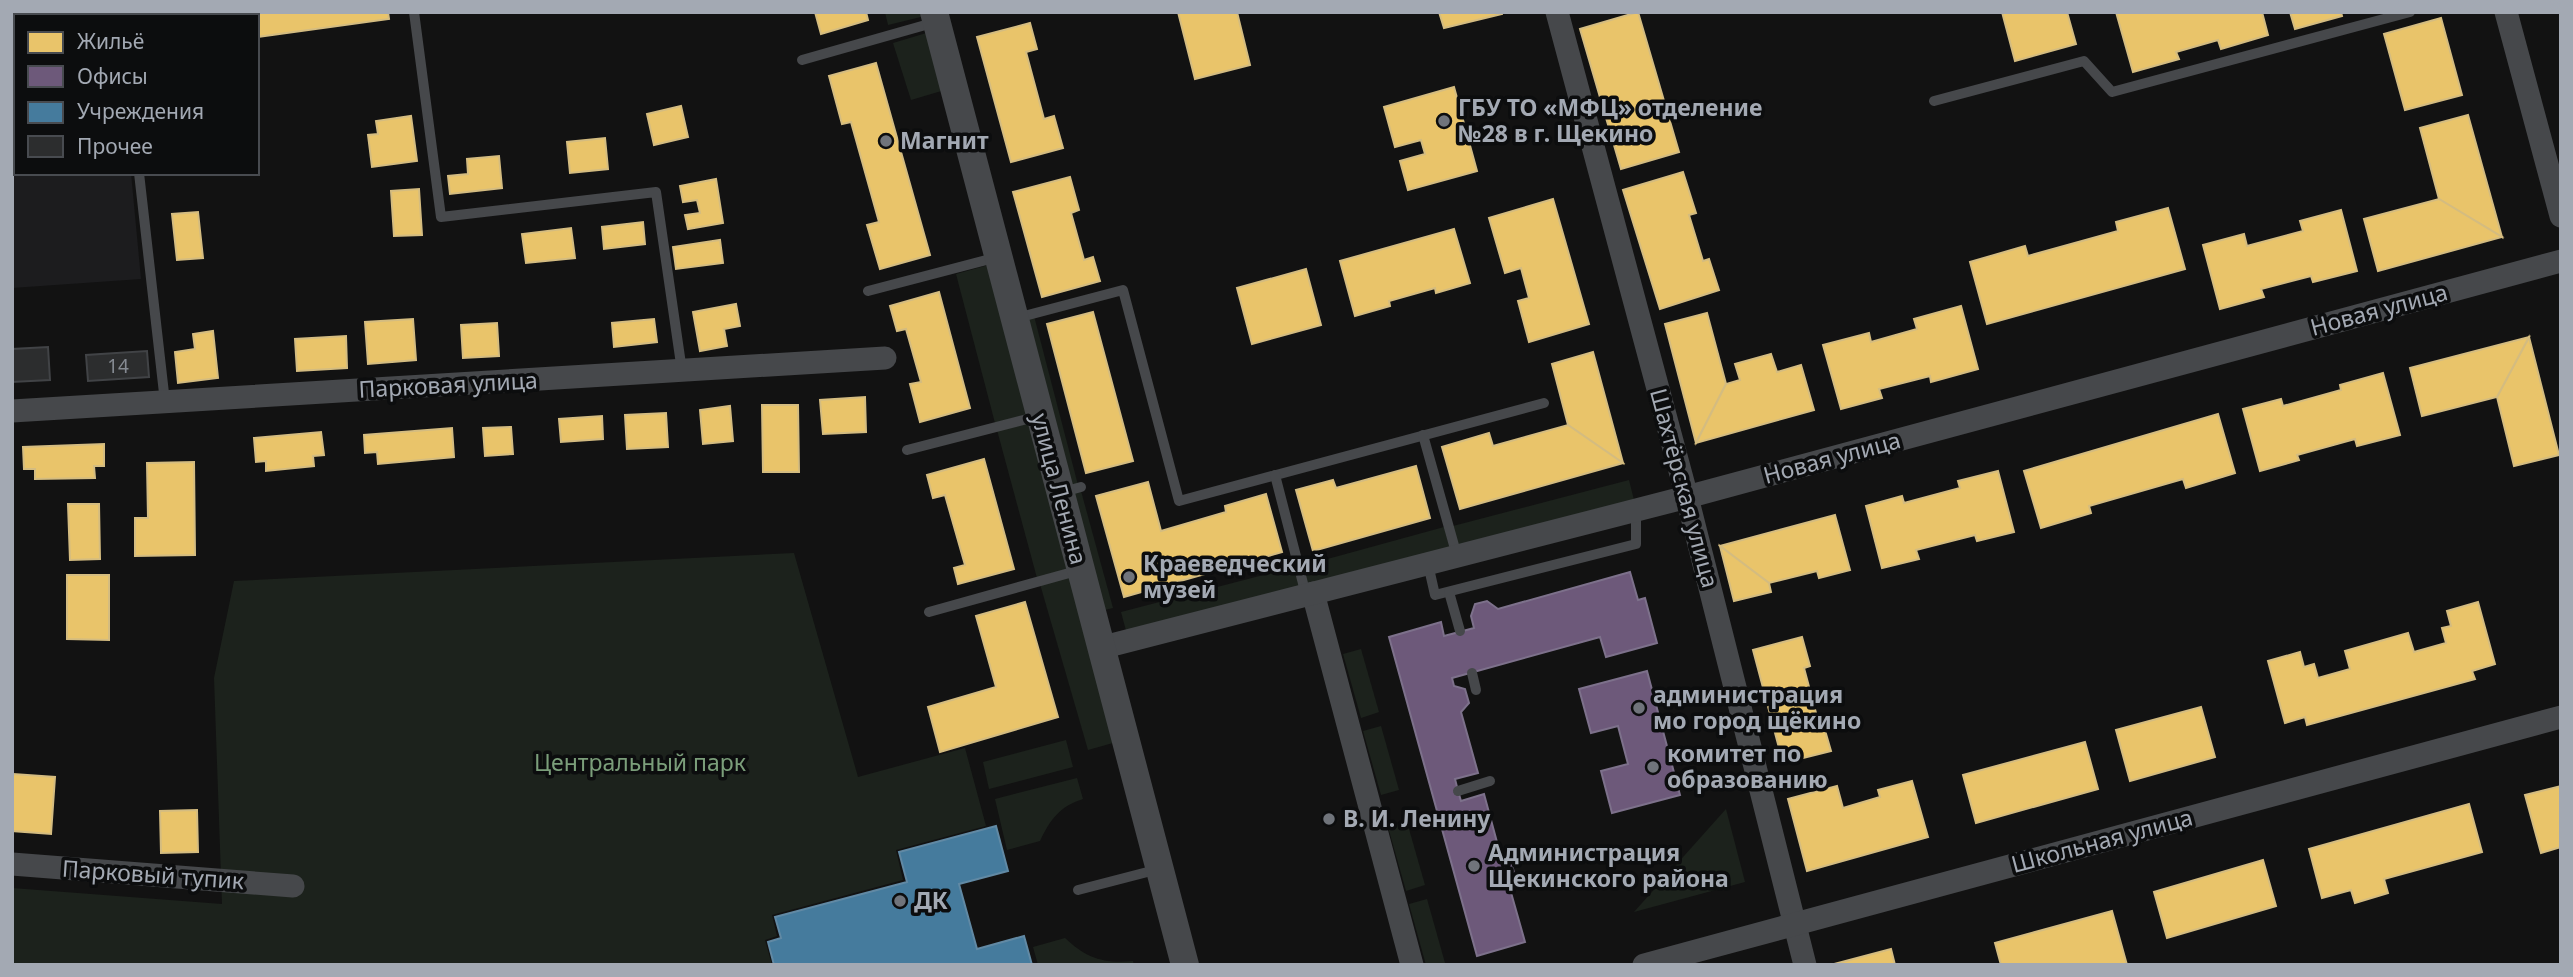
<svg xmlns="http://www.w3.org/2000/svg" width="2573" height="977" font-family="'Noto Sans',sans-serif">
<rect width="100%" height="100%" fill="#121212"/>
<path fill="#1c1c1e" d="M12 12H125L126 16H16V173H131L141 279 12 288Z"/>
<g fill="#1c221c">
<path d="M885 12H929V15L888 25Z"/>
<path d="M933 31 948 89 911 100 893 43Z"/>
<path d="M992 264 1032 413 995 423 956 274Z"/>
<path d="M1034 316 1078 485 1063 489 1018 320Z"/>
<path d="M1034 421 1073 568 1037 578 997 430Z"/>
<path d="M1629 480 1635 504 1459 548 1453 526Z"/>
<path d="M1081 491 1113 608 1096 612 1064 495Z"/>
<path d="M1444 527 1451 552 1309 589 1302 566Z"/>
<path d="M794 553 858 777 965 748 986 826 896 850 903 880 772 915 777 936 765 940 772 965H12V888L222 904 214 678 234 581Z"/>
<path d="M1294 567 1301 592 1128 638 1121 612Z"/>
<path d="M1075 574 1120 741 1088 750 1040 584Z"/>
<path d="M1361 649 1379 712 1361 718 1343 654Z"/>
<path d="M1381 726 1399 790 1381 795 1363 731Z"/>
<path d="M1066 740 1073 767 989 789 983 762Z"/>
<path d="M1077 778 1083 799C1060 806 1050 820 1040 841L1007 850 995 799Z"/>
<path d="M1726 809 1745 882 1634 912Z"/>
<path d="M1407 822 1425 885 1406 891 1388 827Z"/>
<path d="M1427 899 1445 963 1426 965 1409 904Z"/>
<path d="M1065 938C1086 958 1104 964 1133 961L1134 965H1038L1033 947Z"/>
</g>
<g fill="#e9c46a" stroke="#d4bc80" stroke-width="2">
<path d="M162 12H388L389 19 257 37V16H162Z"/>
<path d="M815 12H866L868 20 821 34Z"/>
<path d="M1178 12H1237L1250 65 1195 79Z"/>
<path d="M1439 12H1502V14L1444 28Z"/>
<path d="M1638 12 1679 152 1621 169 1580 29Z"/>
<path d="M2002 12H2067L2076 44 2015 61Z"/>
<path d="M2116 12H2262L2268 35 2221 49 2218 40 2176 52 2179 59 2133 72Z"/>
<path d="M2290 12H2341L2342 16 2295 29Z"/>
<path d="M2441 18 2462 95 2405 110 2384 34Z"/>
<path d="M1030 23 1037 49 1026 52 1044 119 1054 116 1063 148 1011 162 977 37Z"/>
<path d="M876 63 930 255 880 269 867 225 879 222 851 122 842 124 829 76Z"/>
<path d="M1454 87 1477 171 1408 190 1400 161 1425 154 1421 140 1395 147 1384 107Z"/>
<path d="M681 106 688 137 654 145 647 114Z"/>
<path d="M2468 115 2502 237 2439 199 2420 128Z"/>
<path d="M411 116 417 161 372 167 368 135 378 134 376 121Z"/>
<path d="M605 138 608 169 570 173 567 142Z"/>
<path d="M499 156 502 188 450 194 448 176 468 174 467 159Z"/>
<path d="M1683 172 1696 213 1689 215 1703 261 1709 259 1719 290 1660 309 1623 190Z"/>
<path d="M1070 177 1079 210 1071 213 1084 260 1093 257 1100 281 1042 297 1013 192Z"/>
<path d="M716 179 723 223 688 229 685 215 700 213 697 200 683 202 680 186Z"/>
<path d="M419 189 422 235 394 236 391 191Z"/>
<path d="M1553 199 1589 324 1529 342 1518 301 1529 298 1521 268 1505 273 1489 218Z"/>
<path d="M2439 199 2502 237 2378 271 2364 219Z"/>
<path d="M2168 208 2185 269 1987 324 1970 262 2025 246 2028 256 2118 231 2116 222Z"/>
<path d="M2341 210 2357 271 2313 282 2311 276 2261 289 2264 297 2220 309 2203 245 2244 234 2247 246 2303 231 2300 221Z"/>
<path d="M198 212 203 258 177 260 172 214Z"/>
<path d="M643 222 645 244 604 249 602 227Z"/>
<path d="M571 228 575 258 526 263 522 234Z"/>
<path d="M1454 229 1470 283 1436 293 1435 288 1389 301 1390 306 1355 316 1340 261Z"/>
<path d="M720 240 723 263 676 269 673 247Z"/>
<path d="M1306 269 1321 325 1252 344 1237 288Z"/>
<path d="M939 292 970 408 920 422 910 384 921 382 906 329 897 331 890 306Z"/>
<path d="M736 304 740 326 724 329 727 346 700 351 693 312Z"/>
<path d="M1961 306 1978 369 1931 382 1930 376 1879 389 1882 398 1841 409 1823 345 1869 333 1871 342 1917 329 1914 319Z"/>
<path d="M1093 312 1133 461 1086 473 1047 324Z"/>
<path d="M1707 313 1726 384 1696 443 1665 324Z"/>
<path d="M413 319 416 360 368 364 365 322Z"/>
<path d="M654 319 657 342 614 347 612 323Z"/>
<path d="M497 323 499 356 463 358 461 325Z"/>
<path d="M213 331 218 378 178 383 175 352 195 349 193 334Z"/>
<path d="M346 336 347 368 297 371 295 339Z"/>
<path d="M2529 337 2559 455 2514 466 2497 397Z"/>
<path d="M2529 337 2497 397 2422 416 2410 368Z"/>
<path d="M1593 352 1623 463 1568 425 1552 364Z"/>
<path d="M1771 354 1777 372 1801 365 1814 410 1696 443 1726 384 1740 380 1735 364Z"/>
<path d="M2383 373 2400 435 2357 446 2355 439 2297 455 2299 460 2260 471 2243 409 2281 399 2283 406 2341 390 2340 385Z"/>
<path d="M865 397 866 432 823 434 820 400Z"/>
<path d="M762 405H798L799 472H763Z"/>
<path d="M730 406 733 441 703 444 700 410Z"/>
<path d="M666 413 668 447 627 449 625 415Z"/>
<path d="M2218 414 2235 473 2186 488 2183 479 2089 506 2091 513 2041 528 2024 471Z"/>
<path d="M602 416 603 439 561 442 559 419Z"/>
<path d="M1568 425 1623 463 1460 509 1442 447 1489 433 1493 446Z"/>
<path d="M511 427 513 454 485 456 483 428Z"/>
<path d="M452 428 454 457 378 464 377 452 365 453 364 435Z"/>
<path d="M321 432 324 455 313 456 314 466 266 471V461L256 462 254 438Z"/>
<path d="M104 444V466H94L95 478 35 479V469H24L23 447Z"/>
<path d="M984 459 1014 569 958 584 954 568 965 565 945 495 933 498 927 475Z"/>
<path d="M194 462 195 555 135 556V518H148L147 463Z"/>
<path d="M1416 466 1430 518 1313 551 1296 490 1333 480 1336 488Z"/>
<path d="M1998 471 2014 532 1977 541 1975 535 1916 550 1919 559 1882 568 1866 506 1902 496 1904 503 1960 488 1958 481Z"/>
<path d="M1148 482 1161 531 1226 512 1225 506 1266 494 1282 552 1124 597 1096 496Z"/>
<path d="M68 504H99L100 559 70 560Z"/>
<path d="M1835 515 1850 570 1819 578 1817 571 1769 583 1720 546Z"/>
<path d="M1720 546 1769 583 1771 592 1734 601Z"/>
<path d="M67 575H109V640L67 639Z"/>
<path d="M1025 602 1058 717 940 752 928 707 996 687 976 616Z"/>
<path d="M2478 602 2495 664 2472 671 2475 679 2307 725 2305 717 2285 723 2268 661 2300 652 2304 667 2314 664 2318 678 2350 669 2345 651 2408 633 2414 652 2446 643 2442 628 2451 626 2447 611Z"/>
<path d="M1802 637 1810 666 1804 668 1820 728 1824 727 1831 751 1783 763 1753 650Z"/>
<path d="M2201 707 2215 757 2130 781 2116 730Z"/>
<path d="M2085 742 2098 789 1976 823 1963 775Z"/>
<path d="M13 774 55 777 51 834 12 831Z"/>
<path d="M1912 781 1928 837 1807 871 1788 799 1837 786 1843 808 1880 797 1878 790Z"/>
<path d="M2561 786V847L2541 853 2525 795Z"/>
<path d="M2469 804 2482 852 2384 879 2388 893 2355 903 2351 890 2322 898 2309 849Z"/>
<path d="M197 810 198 852 161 853 160 811Z"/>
<path d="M2263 860 2276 906 2167 938 2154 892Z"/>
<path d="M2112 911 2127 965H2001L1995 943Z"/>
<path d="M1891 949 1895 965H1835L1834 964Z"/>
</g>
<g fill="#6d597a" stroke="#7d718b" stroke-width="2">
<path d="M1630 572 1638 600 1645 598 1657 643 1606 657 1600 637 1452 678 1454 686 1465 689 1469 703 1461 712 1478 773 1455 779 1458 791 1461 801 1484 794 1501 857 1511 860 1514 873 1508 882 1525 942 1477 956 1389 637 1441 622 1444 636 1474 628 1471 616 1475 604 1487 601 1498 609Z"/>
<path d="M1647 671 1680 795 1612 813 1601 771 1628 764 1618 726 1591 733 1579 689Z"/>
</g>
<path fill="#457b9d" stroke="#6189a4" stroke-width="2" d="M996 826 1008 871 959 884 977 949 1024 936 1032 965H774L768 942 781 938 775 917 907 882 899 852Z"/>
<g fill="#2c2d2e" stroke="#414346" stroke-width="2">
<path d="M48 347 50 380 12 382V349Z"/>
<path d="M147 351 149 377 88 381 86 355Z"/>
</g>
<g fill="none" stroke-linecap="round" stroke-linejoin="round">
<g stroke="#46484b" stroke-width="10">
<path d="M131 12 132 16"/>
<path d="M414 12 441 217 656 192 682 371"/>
<path d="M802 60 936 22"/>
<path d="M1934 101 2084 61 2112 92 2410 12"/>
<path d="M139 173 165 402"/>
<path d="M868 291 998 257"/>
<path d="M1017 318 1123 290 1179 501 1544 403"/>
<path d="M1423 435 1457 556"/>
<path d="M907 450 1039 416"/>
<path d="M1275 475 1306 595"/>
<path d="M1063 492 1081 487"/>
<path d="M1428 564 1435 595 1636 544V510"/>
<path d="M1449 592 1460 631"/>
<path d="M929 612 1080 570"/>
<path d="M1472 673 1476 690"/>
<path d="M1458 791 1490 781"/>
<path d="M1078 890 1159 869"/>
</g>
<g stroke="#46484b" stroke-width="23">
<path d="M1557 12 1687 497 1805 965"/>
<path d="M2506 12 2561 216"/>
<path d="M12 411 885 358"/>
<path d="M1313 593 1412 965"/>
<path d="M1100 648 1687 497 2561 261"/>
<path d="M12 864 293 886"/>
<path d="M1644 965 2561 717"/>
</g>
<path stroke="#46484b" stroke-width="28" d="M934 12 1185 965"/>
</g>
<g fill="#70747b" stroke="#0c0d0e" stroke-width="2.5">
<circle cx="1444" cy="121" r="7"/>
<circle cx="886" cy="141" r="7"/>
<circle cx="1129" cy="577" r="7"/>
<circle cx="1639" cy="708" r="7"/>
<circle cx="1653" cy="767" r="7"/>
<circle cx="1329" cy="819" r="7"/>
<circle cx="1474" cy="866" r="7"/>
<circle cx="900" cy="901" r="7"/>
</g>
<g text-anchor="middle" stroke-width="7" stroke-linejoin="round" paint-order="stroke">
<g font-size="19" fill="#858a92">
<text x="118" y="373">14</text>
</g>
<g font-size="23" font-weight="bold" fill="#a3a9b3" stroke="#0c0d0e" text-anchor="start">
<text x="1458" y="116">ГБУ ТО «МФЦ» отделение<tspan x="1458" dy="26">№28 в г. Щекино</tspan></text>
<text x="900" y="149">Магнит</text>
<text x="1143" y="572">Краеведческий<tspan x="1143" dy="26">музей</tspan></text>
<text x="1653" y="703">администрация<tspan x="1653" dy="26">мо город щёкино</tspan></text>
<text x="1667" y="762">комитет по<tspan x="1667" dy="26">образованию</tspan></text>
<text x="1343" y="827">В. И. Ленину</text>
<text x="1488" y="861">Администрация<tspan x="1488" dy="26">Щекинского района</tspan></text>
<text x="914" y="909">ДК</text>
</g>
<g font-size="23" fill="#a3a9b3" stroke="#0c0d0e">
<text transform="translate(2379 310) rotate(-15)" y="8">Новая улица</text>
<text transform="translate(448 385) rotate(-3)" y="8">Парковая улица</text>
<text transform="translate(1832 458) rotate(-15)" y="8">Новая улица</text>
<text transform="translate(1684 488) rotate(75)" y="8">Шахтёрская улица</text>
<text transform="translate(1059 489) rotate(75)" y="8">улица Ленина</text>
<text transform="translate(2102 841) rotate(-15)" y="8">Школьная улица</text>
<text transform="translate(153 875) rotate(4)" y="8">Парковый тупик</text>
</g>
<g font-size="23" fill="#7b9e7a" stroke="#0c0d0e">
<text x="640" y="771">Центральный парк</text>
</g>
</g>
<rect width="2573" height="977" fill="none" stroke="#a3a9b3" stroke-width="28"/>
<rect x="14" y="14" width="245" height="161" fill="#0c0d0e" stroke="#484b50" stroke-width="2"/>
<rect x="28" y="32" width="35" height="21" fill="#e9c46a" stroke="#484b50" stroke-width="2"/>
<text x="77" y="49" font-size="21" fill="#a3a9b3">Жильё</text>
<rect x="28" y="66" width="35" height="21" fill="#6d597a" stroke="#484b50" stroke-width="2"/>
<text x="77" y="84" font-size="21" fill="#a3a9b3">Офисы</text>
<rect x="28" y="102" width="35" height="21" fill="#457b9d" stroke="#484b50" stroke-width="2"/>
<text x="77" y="119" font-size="21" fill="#a3a9b3">Учреждения</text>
<rect x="28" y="136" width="35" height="21" fill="#2c2d2e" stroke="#484b50" stroke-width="2"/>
<text x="77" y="154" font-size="21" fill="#a3a9b3">Прочее</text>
</svg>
